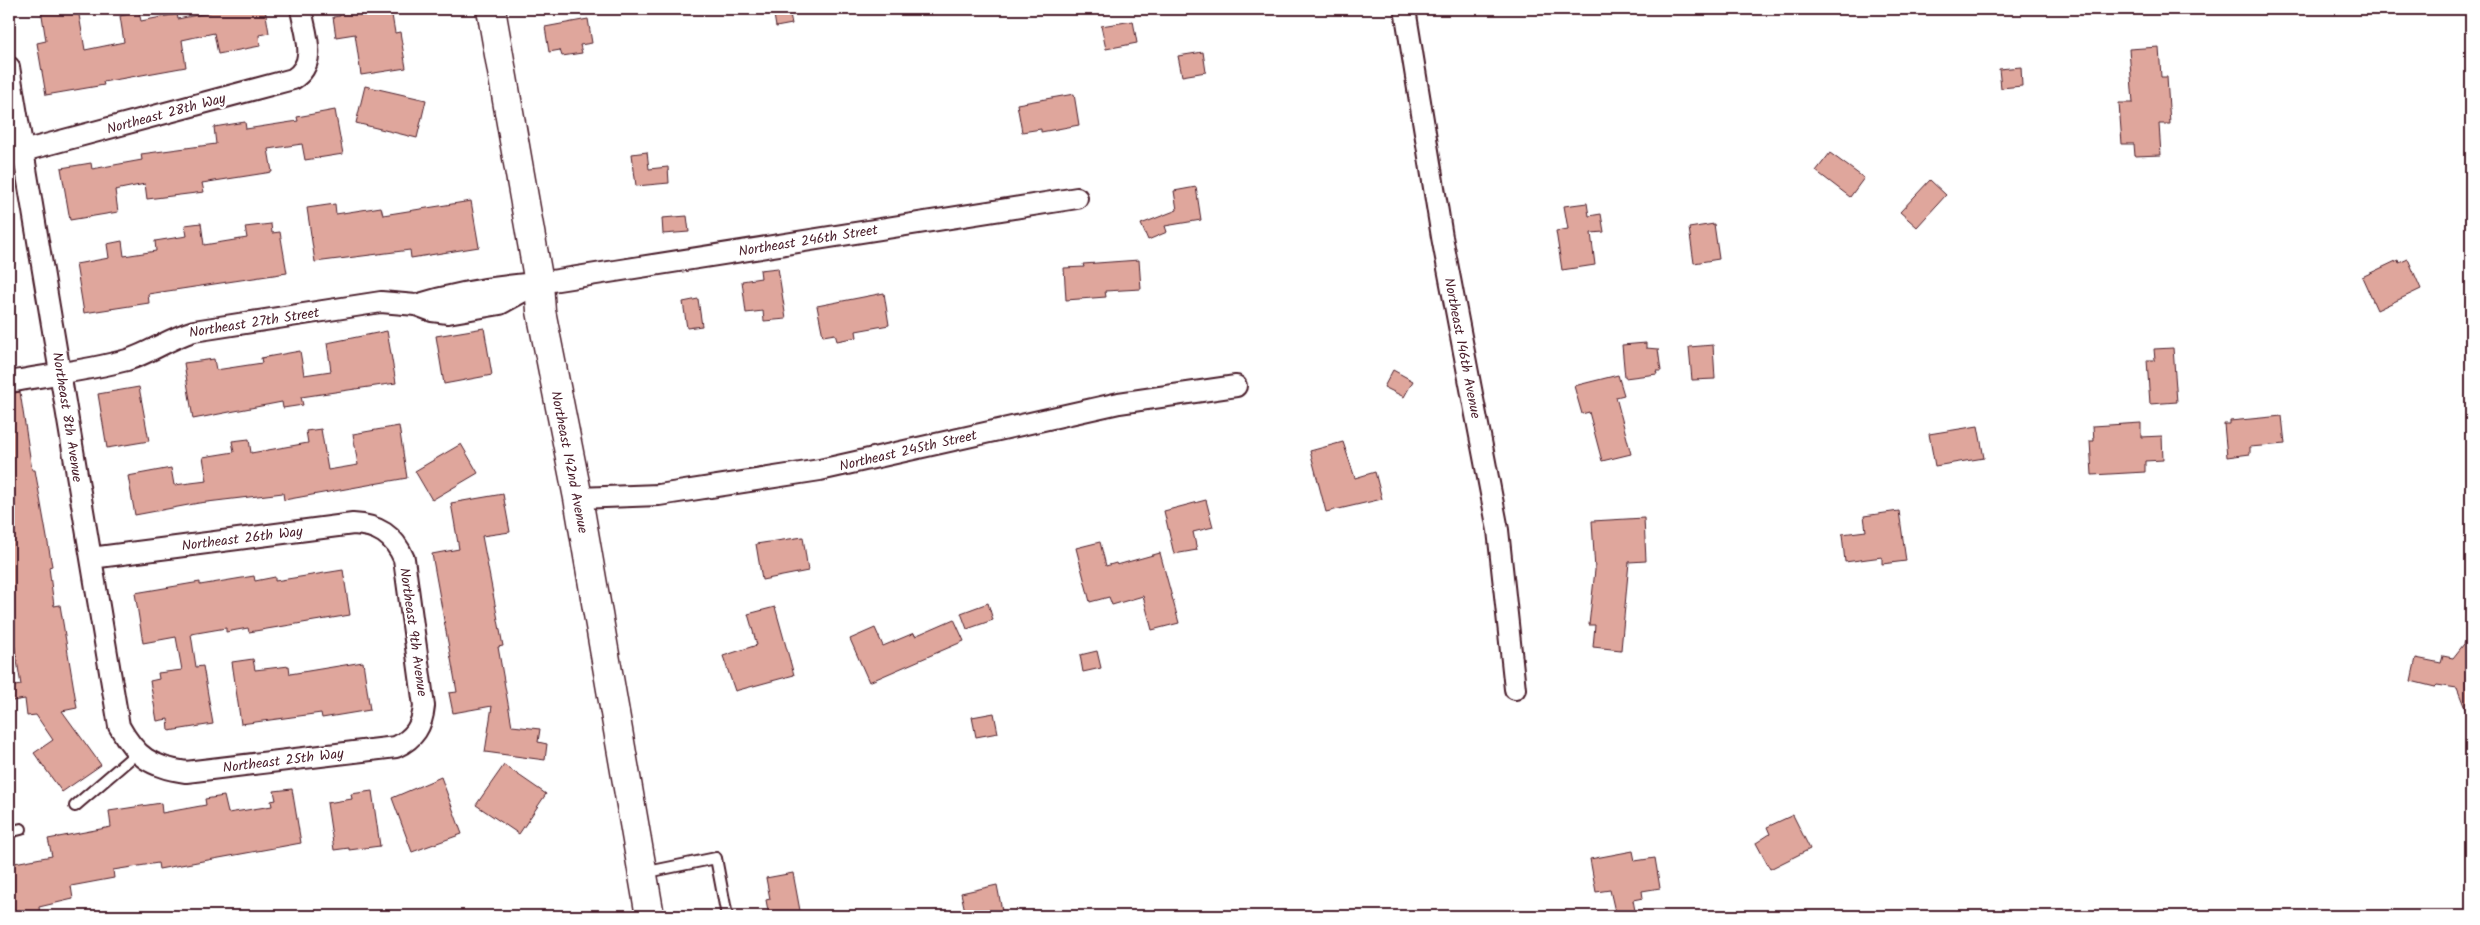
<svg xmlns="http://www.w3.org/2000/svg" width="2480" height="925" font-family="Kalam,sans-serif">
<rect width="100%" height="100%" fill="#fff"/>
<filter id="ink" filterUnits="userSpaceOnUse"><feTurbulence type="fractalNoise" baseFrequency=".02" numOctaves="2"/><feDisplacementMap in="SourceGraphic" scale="10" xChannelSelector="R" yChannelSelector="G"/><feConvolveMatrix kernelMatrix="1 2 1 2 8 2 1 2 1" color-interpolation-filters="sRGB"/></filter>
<g filter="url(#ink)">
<g fill="#dfa69c" stroke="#4a1f2b">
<path d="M41 9H78L85 50 124 42 120 16 139 12 141 21 177 14 178 19 211 12 210 9H265L269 33 259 35 260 46 218 54 214 33 182 40 186 67 103 82 104 85 46 95 37 43 46 41Z"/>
<path d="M339 9H391L395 33 400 32 406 68 361 75 355 34 336 37 333 17 340 16Z"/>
<path d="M773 9H789L792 24 776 27Z"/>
<path d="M588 19 592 43 580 45 582 53 562 56 560 50 549 52 545 27Z"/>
<path d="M1133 21 1137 43 1106 49 1101 26Z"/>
<path d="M2159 47 2161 77H2167L2170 124H2159L2161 155 2135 156 2134 144H2122L2119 103H2133L2129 49Z"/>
<path d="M1203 52 1206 72 1182 76 1178 56Z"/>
<path d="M2021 67 2022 86 2001 88 1999 69Z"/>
<path d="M365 86 426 100 417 138 356 123Z"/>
<path d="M1074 94 1079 125 1041 132V129L1022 132 1017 104Z"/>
<path d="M335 110 343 154 305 160 302 144 268 149 272 172 202 183 204 192 147 199 145 184 115 190 118 212 70 220 61 168 91 163 92 169 142 160 141 154 216 144 214 127 245 122 246 129 298 121 297 117Z"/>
<path d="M647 152 649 169 668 167 669 183 636 186 632 154Z"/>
<path d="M1830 153 1864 178 1850 197 1816 171Z"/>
<path d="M1930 180 1946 195 1917 227 1900 212Z"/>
<path d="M1196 187 1201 220 1165 226 1167 232 1148 240 1141 224 1177 210 1174 191Z"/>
<path d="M471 201 479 247 411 258 410 250 315 262 307 208 335 204 336 214 381 207 383 215Z"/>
<path d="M1587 203 1589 216 1601 214 1604 232 1591 233 1595 265 1562 270 1556 231 1568 229 1564 206Z"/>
<path d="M687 216 689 232 663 234 662 218Z"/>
<path d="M201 223 204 245 247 238 245 227 271 224 272 233 280 232 287 273 148 294 149 303 84 313 76 264 109 258 107 244 122 241 124 256 156 251 155 241 187 236 185 225Z"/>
<path d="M1714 224 1719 259 1694 263 1689 228Z"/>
<path d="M2408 259 2421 289 2377 310 2362 277 2398 260 2399 263Z"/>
<path d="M1139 260 1141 289 1105 291 1106 297 1066 300 1064 268 1084 267 1083 264Z"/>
<path d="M778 268 786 319 764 321 763 311 746 313 742 281 761 278 760 270Z"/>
<path d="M884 293 889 325 856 331 857 337 837 341 835 334 823 336 817 306Z"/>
<path d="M698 299 702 326 687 328 683 302Z"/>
<path d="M484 328 492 375 444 384 436 336Z"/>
<path d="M387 331 396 383 301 397 303 405 283 408 282 402 193 419 184 363 214 359 216 370 262 363 261 358 300 351 304 375 331 371 327 343Z"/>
<path d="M1646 343V348L1658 349 1661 371H1656L1657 374 1625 378 1622 345Z"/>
<path d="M1713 345 1715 379 1692 380 1689 347Z"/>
<path d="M2173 348 2177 402 2150 404 2147 360H2155L2154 349Z"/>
<path d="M1393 370 1413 381 1404 397 1384 387Z"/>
<path d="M1618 375 1624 395 1616 397 1631 454 1602 461 1589 412 1582 414 1574 386Z"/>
<path d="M139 387 149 441 107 448 98 394Z"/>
<path d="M20 392 32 470H35L52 566 49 567 54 606 60 605 77 708 62 711 101 765 62 792 34 753 53 740 36 715 27 716 25 699 12 701 9 687 21 685 9 612V394Z"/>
<path d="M2282 416 2285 444 2250 447V454L2227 457 2224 424H2230V421Z"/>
<path d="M2141 423V437L2162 436 2163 460 2145 461V472L2092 475 2090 441H2094L2093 426Z"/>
<path d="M399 426 407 478 284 500 283 493 199 503 135 515 128 476 171 468 174 485 207 481 203 457 234 452 232 441 249 439 251 453 308 443 306 431 321 429 328 470 358 465 353 434Z"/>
<path d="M1978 426 1984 458 1935 466 1929 434Z"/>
<path d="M1343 442 1355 478 1375 472 1382 499 1326 512 1310 451Z"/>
<path d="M461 444 478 473 432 500 415 471Z"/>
<path d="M503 494 510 532 482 536 503 646 498 647 512 726 540 729 538 742 547 744 545 760 485 752 492 706 453 713 449 693 457 692 432 554 459 549 451 503Z"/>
<path d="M1206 500 1213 527 1193 532 1197 550 1174 554 1164 511Z"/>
<path d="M1899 511 1906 561 1882 564V557L1845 562 1842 534 1866 531 1864 516Z"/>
<path d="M1644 518 1646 561 1629 562 1621 650 1593 647 1595 625H1589L1595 570 1592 521Z"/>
<path d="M803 537 808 571 762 580 756 544Z"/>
<path d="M1100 542 1106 566 1116 563 1117 565 1160 553 1179 623 1152 630 1143 596 1112 605 1109 597 1090 602 1076 548Z"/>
<path d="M343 570 350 615 249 632 248 628 226 632V628L191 634 196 667 203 666 213 724 169 731 168 719 157 721 150 681 159 679 158 673 182 670 176 637 143 643 135 593 200 582V585L254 576 255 581 275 577V581Z"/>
<path d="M988 603 993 620 967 629 961 613Z"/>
<path d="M775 607 794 675 735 691 723 656 757 645 748 614Z"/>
<path d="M954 619 964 641 869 682 850 639 875 628 883 646 914 633 915 636Z"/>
<path d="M2471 635V720L2470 721 2457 688 2437 685 2435 687 2411 681 2416 658 2441 663 2443 656 2453 658Z"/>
<path d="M1097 651 1101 668 1083 672 1080 655Z"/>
<path d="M253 659 255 670 289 666 290 674 363 662 370 710 322 718 321 713 241 724 232 662Z"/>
<path d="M994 713 998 733 976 737 972 717Z"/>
<path d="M504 765 546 794 519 834 476 805Z"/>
<path d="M441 777 462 834 412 852 392 798Z"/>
<path d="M292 789 301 843 159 869 158 863 113 870 114 878 71 886 73 899 39 907 40 914 21 916 20 910 9 912V864L52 856 48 839 111 827 109 811 161 803 162 813 206 805 205 799 224 796 228 813 272 806 271 801 276 800 274 791Z"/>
<path d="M372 791 380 846 349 850V848L334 850 327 803 352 799 351 794Z"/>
<path d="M1793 815 1810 849 1770 869 1756 843 1770 834 1767 827Z"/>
<path d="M1633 851 1635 861 1655 858 1660 888 1642 891 1643 898 1633 900 1636 916H1616L1610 890 1596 892 1590 859Z"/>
<path d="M793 873 801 916H769L766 900 770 899 766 878Z"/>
<path d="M997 885 1003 916H966L961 893Z"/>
</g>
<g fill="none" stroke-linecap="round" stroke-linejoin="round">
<g stroke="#4a1f2b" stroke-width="14">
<g id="lane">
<path d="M75 806 138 752"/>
<path d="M9 832 21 829"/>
<path d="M643 873 716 858 727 916"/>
</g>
</g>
<g stroke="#4a1f2b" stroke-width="24">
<g id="street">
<path d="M1405 9 1442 237 1498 530 1515 689"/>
<path d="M9 67 119 726C136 757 151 767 186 772L396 747C415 738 422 726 424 706L404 559C394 535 378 525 353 524L91 558"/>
<path d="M23 151 293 79C319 63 305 33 301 9"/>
<path d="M416 305C457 292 497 286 539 283L1077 198"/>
<path d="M9 382C48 375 89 370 127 360 150 353 170 338 194 331L381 302 416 305 432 311 448 313 500 304 531 287"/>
<path d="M578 498 659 495 820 470 1119 403 1236 386"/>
</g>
</g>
<g stroke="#4a1f2b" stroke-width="31">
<path id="secondary" d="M491 9 539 283 541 311 578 498 650 916"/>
</g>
<use href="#lane" stroke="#fff" stroke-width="10"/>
<use href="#street" stroke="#fff" stroke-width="20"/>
<use href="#secondary" stroke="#fff" stroke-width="28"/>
</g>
</g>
<g text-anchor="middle" stroke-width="5" stroke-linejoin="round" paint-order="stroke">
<g font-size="14" fill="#4a1f2b" stroke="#fff">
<text transform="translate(166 113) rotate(-15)" y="5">Northeast 28th Way</text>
<text transform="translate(808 240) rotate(-9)" y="5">Northeast 246th Street</text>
<text transform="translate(254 322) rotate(-9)" y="5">Northeast 27th Street</text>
<text transform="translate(1463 348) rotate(79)" y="5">Northeast 146th Avenue</text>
<text transform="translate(68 417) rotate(81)" y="5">Northeast 8th Avenue</text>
<text transform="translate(908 450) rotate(-13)" y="5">Northeast 245th Street</text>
<text transform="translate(570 462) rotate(79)" y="5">Northeast 142nd Avenue</text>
<text transform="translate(242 538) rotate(-7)" y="5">Northeast 26th Way</text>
<text transform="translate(414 632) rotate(82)" y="5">Northeast 9th Avenue</text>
<text transform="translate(283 760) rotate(-7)" y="5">Northeast 25th Way</text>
</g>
</g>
<rect width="2480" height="925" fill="none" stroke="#fff" stroke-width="30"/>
<rect x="15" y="15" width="2450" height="895" fill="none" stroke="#4a1f2b" stroke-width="2" filter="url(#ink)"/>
</svg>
